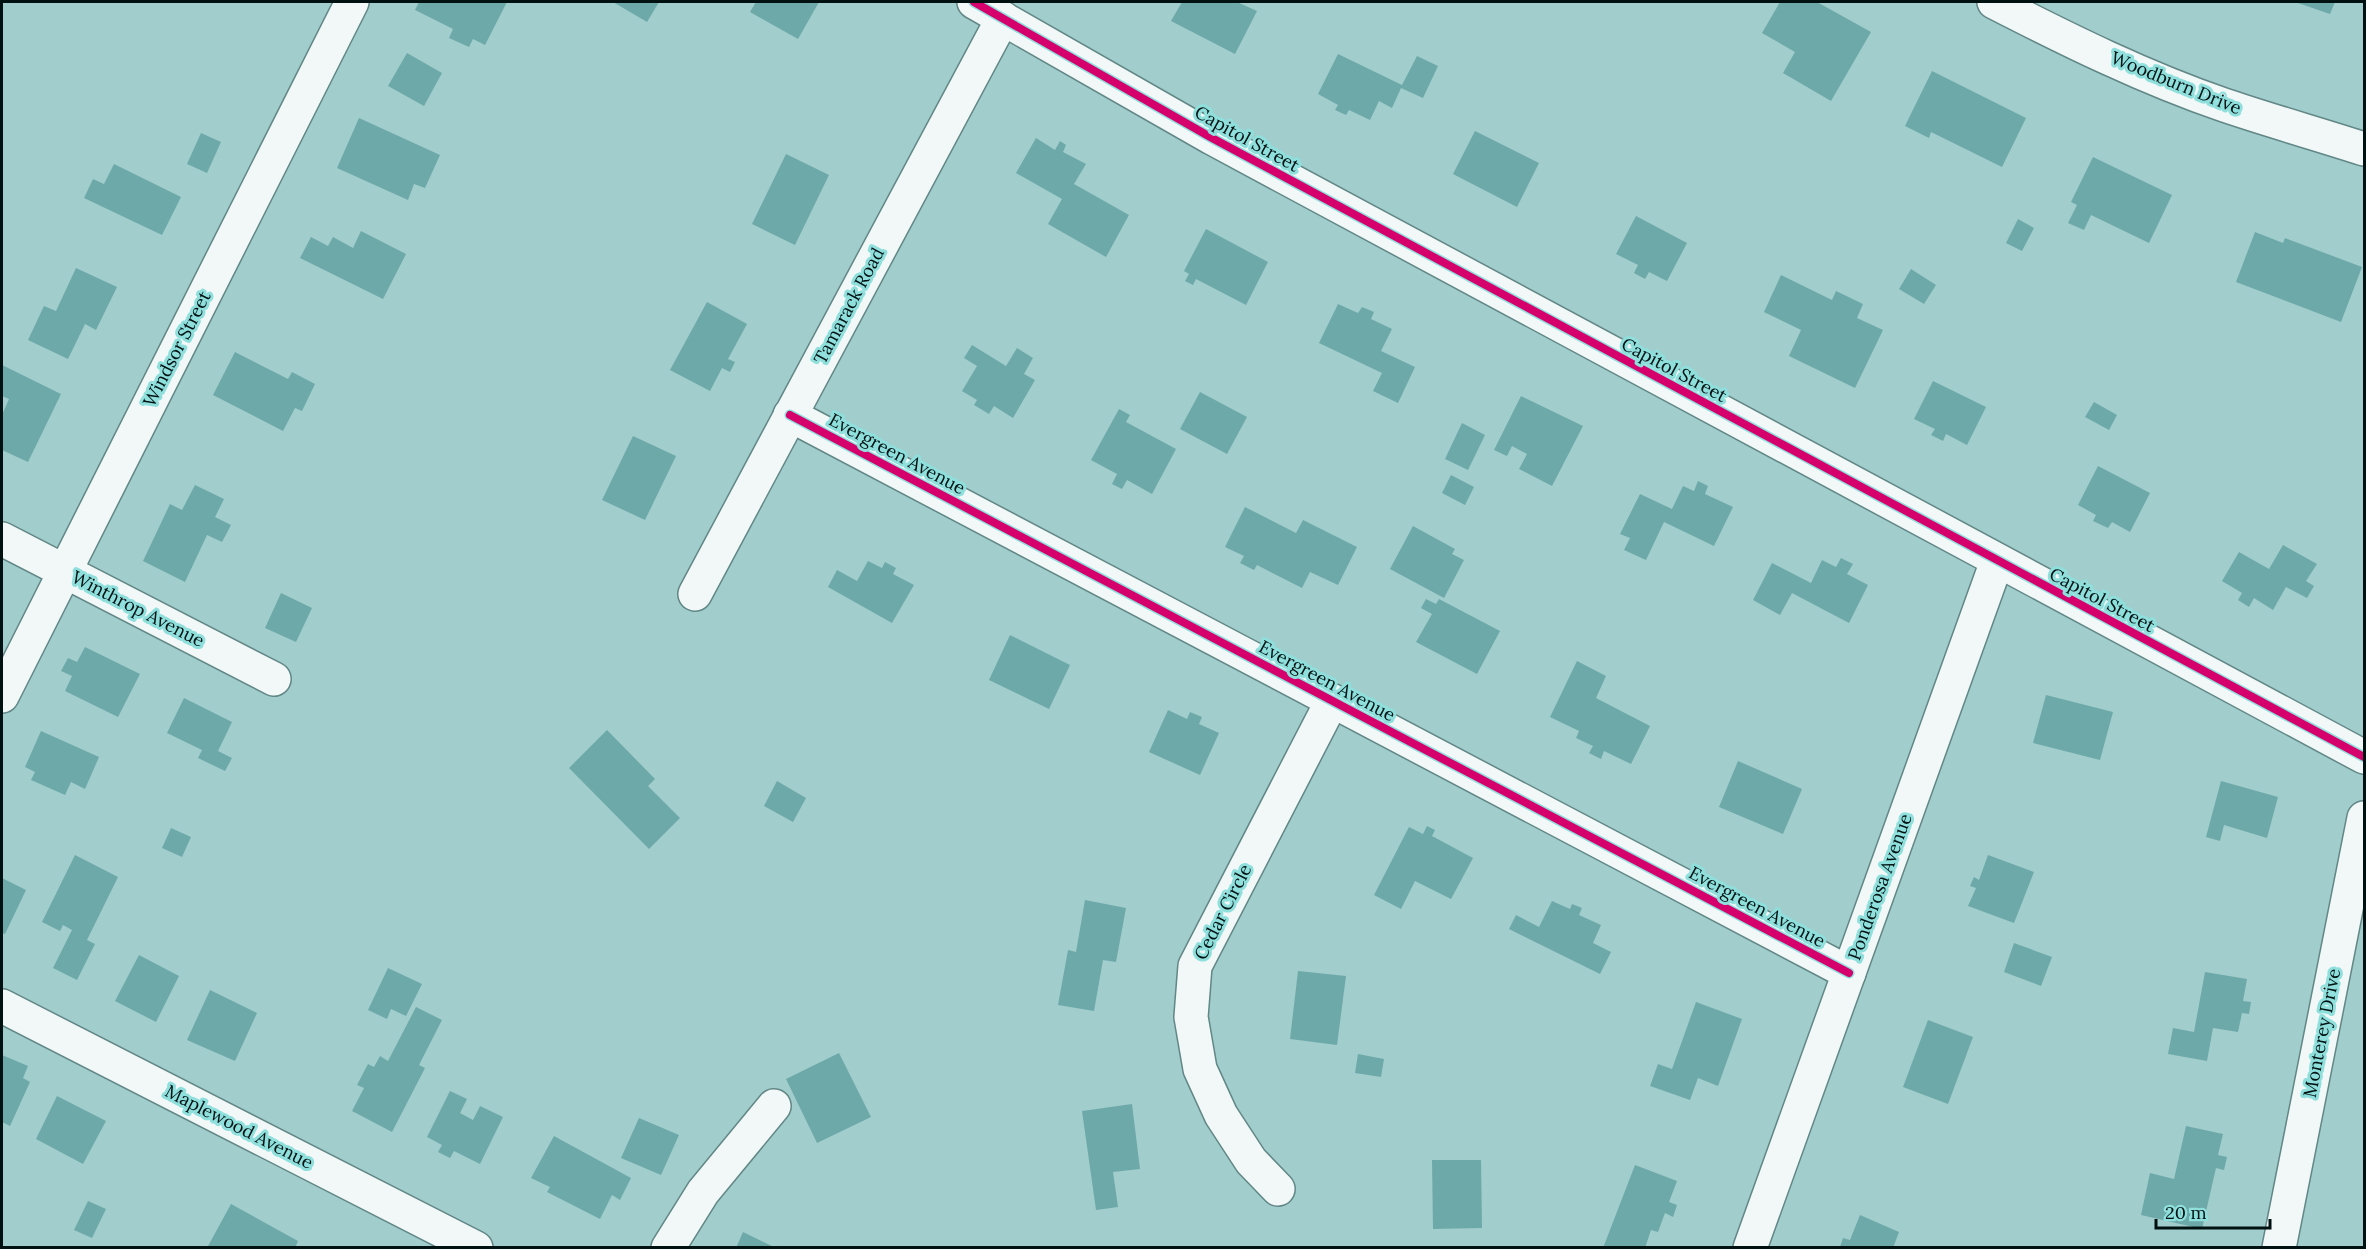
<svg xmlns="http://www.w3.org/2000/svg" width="2366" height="1249" font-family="Lora,serif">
<rect width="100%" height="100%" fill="#a1cdcc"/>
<g fill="#6ea9a9">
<path d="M419 2H507L485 45 473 39 469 47 449 38 453 29 415 10Z"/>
<path d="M613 2H659L647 22Z"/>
<path d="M756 2H819L798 39 750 12Z"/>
<path d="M1182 2H1237L1257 11 1235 54 1171 21Z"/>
<path d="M1780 2 1801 3 1817 2 1871 32 1831 101 1783 73 1795 52 1762 33Z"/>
<path d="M2295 2H2335L2330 14Z"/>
<path d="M407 53 442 73 424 106 388 86Z"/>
<path d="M1338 54 1402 85 1417 56 1438 66 1423 98 1401 88 1392 108 1379 101 1370 120 1349 110 1346 115 1335 110 1338 105 1318 94Z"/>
<path d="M1932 71 2026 118 2002 167 1931 132 1929 138 1905 126Z"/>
<path d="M359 118 440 155 425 188 414 184 408 200 337 168Z"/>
<path d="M1475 131 1539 163 1517 207 1453 174Z"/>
<path d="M201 133 221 142 207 173 187 164Z"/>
<path d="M1036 138 1055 150 1060 141 1066 145 1063 152 1086 164 1074 184 1129 215 1106 257 1048 224 1062 199 1016 173Z"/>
<path d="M786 154 829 175 795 245 752 224Z"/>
<path d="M2093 157 2172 195 2149 243 2091 215 2084 230 2068 223 2077 205 2071 202Z"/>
<path d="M114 164 181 197 162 235 84 198 93 179 104 184Z"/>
<path d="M1636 216 1687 243 1667 281 1649 272 1645 279 1634 273 1638 265 1616 254Z"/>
<path d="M2018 219 2034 228 2022 251 2006 243Z"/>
<path d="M1206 229 1268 262 1246 305 1196 279 1193 285 1185 281 1189 274 1184 271Z"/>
<path d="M361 231 406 254 383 299 300 258 311 237 328 246 333 237 353 248Z"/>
<path d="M2255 232 2283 243 2285 238 2362 267 2341 322 2236 282Z"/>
<path d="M76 268 117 287 96 330 85 324 68 359 28 340 44 306 56 311Z"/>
<path d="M1911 269 1936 285 1924 304 1899 289Z"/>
<path d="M1781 275 1832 300 1836 291 1863 304 1857 318 1883 330 1855 388 1789 356 1801 330 1764 312Z"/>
<path d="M707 302 747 324 728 359 735 362 730 372 722 368 710 391 670 370Z"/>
<path d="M1338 304 1358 313 1362 307 1374 312 1371 319 1392 329 1381 351 1415 367 1398 403 1373 391 1382 373 1319 343Z"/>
<path d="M972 345 1006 366 1017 348 1033 358 1024 374 1035 380 1013 418 994 406 989 414 974 405 977 400 962 391 977 366 964 358Z"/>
<path d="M235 352 288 379 292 372 315 384 302 411 295 408 283 431 213 395Z"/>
<path d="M2 365 61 394 28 462 2 450V415L9 399 2 396Z"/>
<path d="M1933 381 1986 407 1967 445 1946 434 1943 441 1931 435 1935 429 1914 419Z"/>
<path d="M1200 392 1247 417 1227 454 1180 429Z"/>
<path d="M1521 396 1583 426 1552 486 1519 469 1527 454 1512 446 1507 456 1494 450Z"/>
<path d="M2094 402 2117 415 2109 430 2085 417Z"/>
<path d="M1119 409 1130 415 1126 422 1176 449 1152 494 1127 480 1122 489 1112 484 1117 474 1091 460Z"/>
<path d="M1462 423 1485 435 1468 470 1445 459Z"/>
<path d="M633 436 676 456 645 520 602 500Z"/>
<path d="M2098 466 2150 493 2130 532 2112 522 2108 528 2093 521 2096 515 2078 505Z"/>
<path d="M1451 475 1474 487 1465 505 1442 493Z"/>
<path d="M1698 481 1708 486 1705 494 1733 507 1714 546 1664 522 1646 560 1624 550 1630 538 1620 534 1640 494 1672 509 1683 486 1694 491Z"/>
<path d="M195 485 224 499 215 517 231 525 222 542 207 535 185 582 143 561 170 504 182 510Z"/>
<path d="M1245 507 1296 533 1303 520 1357 547 1338 585 1310 572 1302 588 1257 565 1254 570 1240 563 1244 556 1225 547Z"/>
<path d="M1413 526 1455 549 1452 554 1464 560 1444 598 1390 569Z"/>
<path d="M2283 545 2317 564 2306 581 2314 586 2307 598 2286 587 2273 610 2254 598 2249 607 2238 600 2242 593 2222 581 2239 552 2269 569Z"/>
<path d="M1841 558 1853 564 1847 574 1868 585 1849 623 1792 593 1780 615 1753 600 1772 563 1811 583 1822 560 1836 567Z"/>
<path d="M868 561 882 568 885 562 896 568 893 574 914 585 892 623 828 587 837 570 857 581Z"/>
<path d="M281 593 312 608 296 642 265 628Z"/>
<path d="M1426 599 1436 604 1439 599 1500 631 1477 674 1416 642 1432 614 1421 608Z"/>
<path d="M1010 635 1070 665 1049 709 989 680Z"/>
<path d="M85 647 140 674 118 717 65 691 72 676 61 671 68 658 77 662Z"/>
<path d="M1577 661 1606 676 1596 698 1650 726 1631 764 1604 751 1601 759 1589 753 1593 746 1576 738 1579 731 1550 717Z"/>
<path d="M2046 695 2113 712 2100 760 2033 743Z"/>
<path d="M184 698 232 722 218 751 232 758 225 771 198 758 202 750 167 733Z"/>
<path d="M1168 710 1187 719 1190 712 1202 717 1199 724 1219 733 1200 775 1149 752Z"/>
<path d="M607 730 655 779 648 786 680 818 649 849 569 768Z"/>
<path d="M41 731 99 757 85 789 71 782 65 795 31 780 35 772 25 767Z"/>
<path d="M1738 761 1802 789 1783 834 1719 807Z"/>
<path d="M777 781 806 798 793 822 764 806Z"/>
<path d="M2221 781 2278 797 2267 838 2224 825 2220 841 2206 837Z"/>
<path d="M1427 826 1435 830 1432 836 1473 858 1451 899 1415 881 1401 909 1374 895 1409 827 1423 834Z"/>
<path d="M171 828 191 837 182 857 162 848Z"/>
<path d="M75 855 118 877 87 940 95 944 77 980 53 968 72 930 63 925 60 931 42 922Z"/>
<path d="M1988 855 2034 872 2014 923 1968 906 1976 888 1970 886 1974 877 1979 880Z"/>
<path d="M2 878 26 890 5 934 2 933Z"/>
<path d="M1085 900 1126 908 1116 962 1103 960 1094 1011 1058 1005 1068 950 1076 952Z"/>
<path d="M1552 901 1570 909 1572 904 1582 908 1579 915 1601 925 1593 943 1611 952 1600 974 1509 929 1516 915 1539 927Z"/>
<path d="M2014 943 2052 957 2041 986 2004 972Z"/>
<path d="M139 955 179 976 156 1022 115 1001Z"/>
<path d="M388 968 422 984 406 1016 391 1009 387 1019 368 1010Z"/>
<path d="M1298 971 1346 976 1337 1045 1290 1039Z"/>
<path d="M2205 972 2247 979 2243 1001 2251 1002 2249 1014 2242 1013 2238 1032 2213 1028 2207 1061 2168 1054 2173 1028 2194 1032Z"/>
<path d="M210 990 257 1013 235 1061 187 1040Z"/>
<path d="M1696 1002 1742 1019 1718 1086 1698 1078 1690 1100 1650 1086 1658 1064 1672 1069Z"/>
<path d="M416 1007 442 1020 419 1065 425 1068 392 1132 352 1111 364 1088 357 1085 368 1064 374 1067 380 1056 388 1061Z"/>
<path d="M1928 1020 1973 1037 1948 1104 1903 1087Z"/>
<path d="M839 1053 871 1117 817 1143 786 1079Z"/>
<path d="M1358 1054 1384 1059 1381 1077 1355 1073Z"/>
<path d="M2 1055 28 1066 23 1078 30 1082 10 1126 2 1122Z"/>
<path d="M450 1091 467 1099 460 1113 473 1120 480 1106 503 1117 480 1164 454 1151 450 1158 438 1152 442 1145 427 1137Z"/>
<path d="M57 1096 106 1121 83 1164 36 1139Z"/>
<path d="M1132 1104 1140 1169 1113 1172 1118 1207 1096 1210 1082 1111Z"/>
<path d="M639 1118 679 1135 661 1175 621 1158Z"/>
<path d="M2186 1126 2223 1134 2218 1155 2227 1157 2224 1170 2216 1168 2202 1229 2141 1215 2150 1173 2174 1179Z"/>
<path d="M554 1136 631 1178 620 1200 612 1195 600 1219 547 1192 550 1187 531 1178Z"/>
<path d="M1432 1160H1481L1482 1228 1433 1229Z"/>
<path d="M1635 1165 1677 1181 1669 1202 1677 1205 1673 1217 1665 1213 1658 1232 1651 1230 1645 1248H1603Z"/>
<path d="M88 1201 106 1209 92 1238 74 1230Z"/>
<path d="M231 1204 298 1241 295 1248H207Z"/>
<path d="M1860 1215 1899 1232 1893 1248 1840 1247 1843 1238 1850 1240Z"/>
<path d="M743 1232 776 1248H736Z"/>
</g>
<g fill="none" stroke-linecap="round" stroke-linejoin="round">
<g stroke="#618786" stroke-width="36">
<g id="minor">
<path d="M974 2 1212 138 2364 757"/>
<path d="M1994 2C2068 40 2145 78 2224 105 2271 121 2318 134 2364 149"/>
<path d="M790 415 1849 973"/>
<path d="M2 539 274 679"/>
<path d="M695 594 1003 18"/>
<path d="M2 696 352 2"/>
<path d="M2 1006 476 1248"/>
<path d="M1278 1189 1251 1161 1221 1115 1200 1069 1191 1017 1195 966 1332 701"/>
<path d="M668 1248 703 1192 774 1106"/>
<path d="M1750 1248 1997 561"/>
<path d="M2279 1248 2364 818"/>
</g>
</g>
<use href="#minor" stroke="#f1f8f7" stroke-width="33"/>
<g stroke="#8fdfdd" stroke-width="11">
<g id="cycleway">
<path d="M974 2 1212 138 2364 757"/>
<path d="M790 415 1849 973"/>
</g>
</g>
<use href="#cycleway" stroke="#d6006c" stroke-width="8"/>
</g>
<g text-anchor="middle" stroke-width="6" stroke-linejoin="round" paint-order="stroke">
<g font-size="18" fill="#011" stroke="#8fdfdd">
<text transform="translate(2176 83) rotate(22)" y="6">Woodburn Drive</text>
<text transform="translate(1247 139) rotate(29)" y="6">Capitol Street</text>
<text transform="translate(849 306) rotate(-62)" y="6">Tamarack Road</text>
<text transform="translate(177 349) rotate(-63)" y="6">Windsor Street</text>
<text transform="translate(1674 370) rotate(28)" y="6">Capitol Street</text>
<text transform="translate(897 454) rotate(28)" y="6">Evergreen Avenue</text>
<text transform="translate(2102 600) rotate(28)" y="6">Capitol Street</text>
<text transform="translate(138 609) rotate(27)" y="6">Winthrop Avenue</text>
<text transform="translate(1327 681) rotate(28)" y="6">Evergreen Avenue</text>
<text transform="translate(1880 887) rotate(-70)" y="6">Ponderosa Avenue</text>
<text transform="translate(1757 907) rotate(28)" y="6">Evergreen Avenue</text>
<text transform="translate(1223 912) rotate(-63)" y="6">Cedar Circle</text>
<text transform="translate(2322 1033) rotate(-79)" y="6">Monterey Drive</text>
<text transform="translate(239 1127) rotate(27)" y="6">Maplewood Avenue</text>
</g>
</g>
<rect width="2366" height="1249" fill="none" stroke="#001111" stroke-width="6"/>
<path d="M2156 1219v9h114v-9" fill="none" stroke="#001111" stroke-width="3"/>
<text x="2165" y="1219" font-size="18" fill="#001111" stroke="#8fdfdd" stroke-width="4.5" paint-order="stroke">20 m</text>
</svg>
